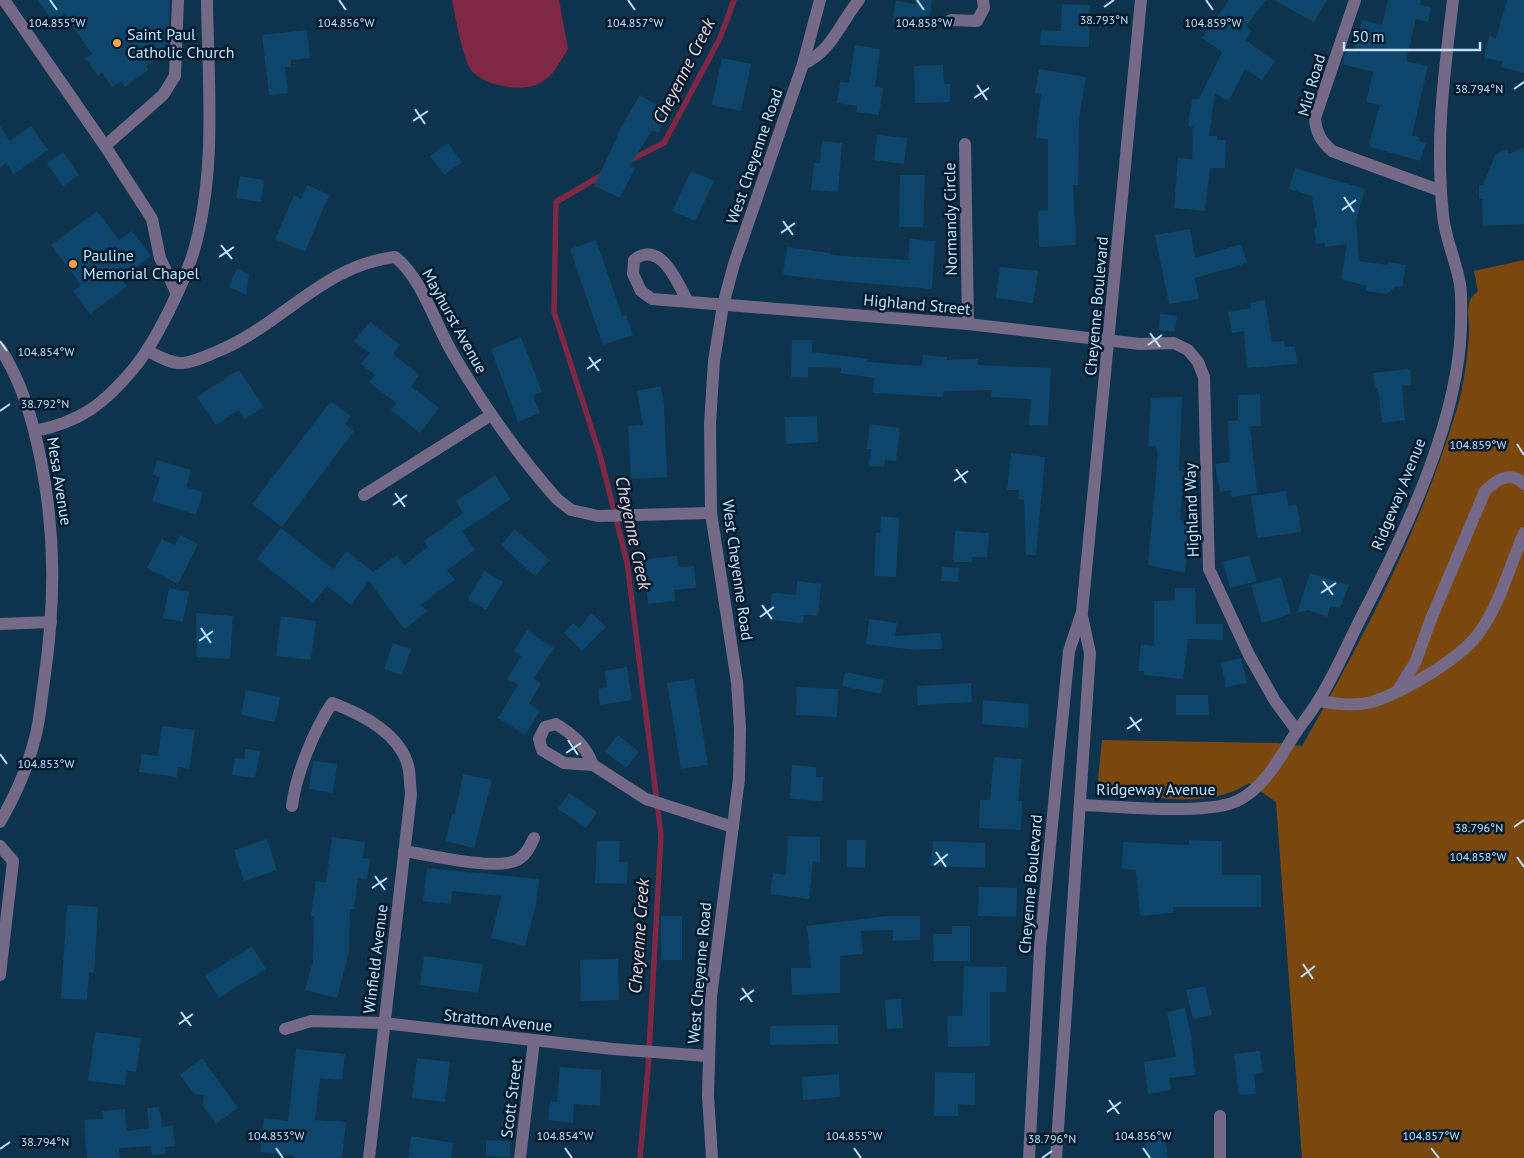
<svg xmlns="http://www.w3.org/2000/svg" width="1524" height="1158" font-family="'PT Sans',sans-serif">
<rect width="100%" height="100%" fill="#0e334d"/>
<path fill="#7a470d" d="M1524 260V1158H1302L1276 802 1249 783C1210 809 1158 797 1114 794L1103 788 1098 780 1102 740 1277 743 1302 746C1363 639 1420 530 1456 412 1464 386 1467 361 1469 334 1470 322 1466 311 1470 300 1471 297 1475 294 1478 291L1474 271Z"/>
<path fill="#7f2846" d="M452 0H559L568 49C561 60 554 75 542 82 525 93 485 87 471 70 463 59 455 15 452 0Z"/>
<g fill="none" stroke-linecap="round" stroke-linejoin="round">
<g stroke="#7f2846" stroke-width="5.5">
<path d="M630 160 664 143 720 38 734 0"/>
<path d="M604 174 556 202 554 312 600 455 627 562 661 835 648 1069 640 1158"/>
</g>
</g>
<g fill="#0d466a">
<path d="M38 0H170L168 46 152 53 156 59 146 66 148 70 125 87 121 81 112 87 102 73 98 76 85 58 92 54 64 14 53 22Z"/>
<path d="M915 0H932L928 27 892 22 896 1 915 4Z"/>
<path d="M1229 0H1266L1246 26 1252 31 1245 40 1275 61 1262 80 1245 69 1229 101 1215 94 1209 136H1217V140H1226L1225 168H1210L1205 211 1174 208 1178 158 1192 159 1193 127 1188 126 1192 99H1199L1222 52 1202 38Z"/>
<path d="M1274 0H1327L1314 22Z"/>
<path d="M1388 0H1421L1420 5 1431 7 1428 22 1416 19 1406 61 1428 66 1412 135 1420 138 1419 141 1426 143 1420 161 1370 147 1371 144 1369 143 1380 105 1366 102 1373 72 1342 64 1347 48 1354 50 1362 20 1382 25Z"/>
<path d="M1507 0H1524V73L1501 67 1502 61 1484 58 1489 36 1496 38Z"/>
<path d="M1062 4 1090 5 1089 47 1040 45 1041 30 1061 31Z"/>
<path d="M307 30 310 58 291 60V67H285L288 93 269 95 262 35Z"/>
<path d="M855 45 880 49 875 87 883 88 879 115 856 112 857 106 837 103 840 82 849 83Z"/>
<path d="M722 58 751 64 741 111 712 105Z"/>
<path d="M943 65 944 84H950V102L915 103 914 66Z"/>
<path d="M1039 69 1086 77 1079 119 1078 185H1073L1076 245 1039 247 1038 211 1048 210V139L1036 138 1041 94 1035 93Z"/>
<path d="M640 95 670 113 658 133 652 130 630 166 635 168 620 198 594 186 618 135 617 134Z"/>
<path d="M0 126 10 141 31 126 48 150 14 174 6 163 0 168Z"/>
<path d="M877 135 907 138 904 164 874 160Z"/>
<path d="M822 141 842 143 838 192 811 190 814 163H820Z"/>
<path d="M448 143 462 162 444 175 430 156Z"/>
<path d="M1524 147V224L1483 226 1482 199H1479V185H1483L1495 155 1507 149 1509 154Z"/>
<path d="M63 152 79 175 63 186 47 163Z"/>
<path d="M1295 168 1365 189 1356 220 1359 261 1388 265V262L1406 265 1402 287 1396 286 1387 294 1366 291V286L1341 279 1347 244 1325 247V243L1316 244 1314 228 1317 227 1312 196 1289 189Z"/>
<path d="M691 171 714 181 695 221 672 211Z"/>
<path d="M900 175H925L923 227H899Z"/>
<path d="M240 176 264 180 261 202 236 198Z"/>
<path d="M307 185 329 195 305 252 275 239 294 195 301 199Z"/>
<path d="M97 211 119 240 132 231 151 256 121 279 127 286 90 314 73 291 81 285 51 245Z"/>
<path d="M1190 229 1195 258 1241 244 1247 263 1195 278 1199 299 1169 304 1155 235Z"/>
<path d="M910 239 935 241 932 289 827 280 783 275 787 247 830 253V255L908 260Z"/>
<path d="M596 240 622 316 626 315 633 335 603 345 570 249Z"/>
<path d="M1000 267 1038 271 1033 303 996 298Z"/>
<path d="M237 268 249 274 246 295 229 287Z"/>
<path d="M1265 300 1272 342 1284 341 1285 347 1295 346 1297 364 1247 368 1244 331 1232 333 1228 312 1251 308 1250 303Z"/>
<path d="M1160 314 1177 316 1175 332 1159 330Z"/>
<path d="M370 322 400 345 393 354 419 375 411 386 439 408 420 433 391 410 396 403 369 382 375 375 361 364 370 353 354 341Z"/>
<path d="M521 337 542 392 533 395 540 413 518 422 491 349Z"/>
<path d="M792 340H812V352L868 359 867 362 922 366 923 355 947 357V360L978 359V365L1051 368 1048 426 1029 425 1031 399 991 397 992 390 944 391 943 397 873 393 874 378 840 373 841 368 808 367V378L791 377Z"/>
<path d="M1410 369 1411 385 1402 386 1405 420 1382 423 1378 388H1375L1373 373Z"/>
<path d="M239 370 264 407 245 419 239 410 216 425 197 397Z"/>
<path d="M661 386 664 405 667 477 631 479 628 426 643 425 637 391Z"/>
<path d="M1260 394 1261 426H1250L1257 493 1232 497 1231 490 1220 492 1215 464 1230 462 1228 421 1238 420V395Z"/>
<path d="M1182 397 1179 471 1184 472 1180 520 1194 522 1192 545 1188 544 1185 573 1148 565 1158 453 1156 446H1148L1151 398Z"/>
<path d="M331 401 351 416 345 424 354 431 282 527 252 504Z"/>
<path d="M817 416 818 442 786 444 785 417Z"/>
<path d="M870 424 900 428 896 461 885 460 884 467 869 466 871 449H867Z"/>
<path d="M1011 453 1045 457 1036 555H1026L1024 500 1018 499 1019 490H1007Z"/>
<path d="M157 460 191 470 186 487 203 492 196 515 152 501 160 477 153 474Z"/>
<path d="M495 475 511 499 462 531 475 550 447 570 455 580 421 604 427 612 404 629 369 581 351 605 327 586 313 603 257 559 281 528 333 569 347 551 373 572 397 555 404 565 428 547 424 541 463 513 456 501Z"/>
<path d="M1286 491 1288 506 1297 505 1301 532 1257 538 1251 496Z"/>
<path d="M881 516 899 518 896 577 874 576 876 533H880Z"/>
<path d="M515 529 550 560 535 576 501 545Z"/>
<path d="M955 531 989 533 987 557H972V562H953Z"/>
<path d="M180 535 198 544 178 584 147 568 162 539 175 545Z"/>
<path d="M1249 555 1257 581 1230 588 1223 562Z"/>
<path d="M677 556 679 567 694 566 696 588 674 590 675 601 648 604 643 559Z"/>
<path d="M942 567 959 568 958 582 941 581Z"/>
<path d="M484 571 503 582 486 610 468 599Z"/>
<path d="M1310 573 1349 585 1340 608 1330 606 1327 617 1308 610 1297 613Z"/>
<path d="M1281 577 1291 614 1262 623 1251 585Z"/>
<path d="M797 581 821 584 818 616 804 615 803 623 769 620 772 593 796 595Z"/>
<path d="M169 588 189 592 183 622 163 618Z"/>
<path d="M1175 588H1195L1196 624H1223V640L1188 639 1183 679 1144 675V671H1138L1141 644 1154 646V601L1175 600Z"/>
<path d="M196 613 233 616 230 659 197 657Z"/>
<path d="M591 613 606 627 582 651 564 633 573 623 580 628Z"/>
<path d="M281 616 316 621 311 660 276 656Z"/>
<path d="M869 619 897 623 895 636 941 633 942 649 916 650 866 644Z"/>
<path d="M527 630 554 648 533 679 541 683 529 704 540 711 525 735 498 718 518 685 507 679 521 656 514 651Z"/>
<path d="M393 643 411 649 402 675 384 669Z"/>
<path d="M1241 658 1247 683 1226 687 1221 663Z"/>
<path d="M627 667 632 700 600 705 598 689 607 687 605 671Z"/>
<path d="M845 672 884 680 881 694 842 686Z"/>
<path d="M694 679 708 765 681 769 667 683Z"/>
<path d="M971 683 972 702 918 705 917 686Z"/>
<path d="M797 687 838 689 837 717 796 715Z"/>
<path d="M246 690 280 697 275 722 241 715Z"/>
<path d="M1176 695H1208L1209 715H1176Z"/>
<path d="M983 700 1029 704 1028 728 982 724Z"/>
<path d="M162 726 195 730 189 769 178 767 177 777 139 772 142 754 158 756Z"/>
<path d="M618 735 639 752 626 768 605 751Z"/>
<path d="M245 749 260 751 255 778 232 775 235 758 244 759Z"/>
<path d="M994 757 1022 759 1018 801H1022L1021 830 979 828 980 800H990Z"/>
<path d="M313 761 337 764 333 793 309 789Z"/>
<path d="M792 765 816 767V777H823L822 801 790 799Z"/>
<path d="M463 774 492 780 474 848 445 841 452 814H455Z"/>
<path d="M569 793 597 812 586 828 558 809Z"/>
<path d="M788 836 820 837V862L813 861 809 899 770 894 773 873 786 875Z"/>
<path d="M332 837 365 842 363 858 370 859 367 879 358 878 354 909H350L349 952 337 998 305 990 313 961 314 916H311L316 881 326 883Z"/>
<path d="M267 839 277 870 244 881 234 850Z"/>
<path d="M847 840H866L865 868 847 867Z"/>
<path d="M1189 840 1222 841V875H1261V907H1173V913L1140 916 1136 870 1122 869 1123 842 1189 845Z"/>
<path d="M597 841H620L619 862H628L627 884 595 883Z"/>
<path d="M933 841 985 843V868L931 866Z"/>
<path d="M427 868 539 879 536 904 525 946 491 938 501 896 452 891 451 904 423 901Z"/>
<path d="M979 887 1017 888 1016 917 978 916Z"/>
<path d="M67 905 98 907 94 973 89 972 87 1000 61 999Z"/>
<rect x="661" y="916" width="21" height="44"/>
<path d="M887 916H920V940L893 941V930L861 931 863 954 840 956V993L792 995 791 968H811L807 926Z"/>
<path d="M952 926H970V961H934L933 934H952Z"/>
<path d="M252 946 266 969 219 998 205 976Z"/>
<path d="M424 956 483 964 478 993 420 985Z"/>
<path d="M618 959 619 1000 581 1001 580 960Z"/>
<path d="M964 966 1007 967 1006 992H990V1046L948 1047 947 1016H962Z"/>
<path d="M1205 986 1212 1015 1193 1019 1186 990Z"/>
<path d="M901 999 903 1028 887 1029 885 1000Z"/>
<path d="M1185 1008 1191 1035 1195 1075 1169 1078 1171 1090 1148 1094 1144 1062 1176 1057 1167 1012Z"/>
<path d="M838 1025V1044L770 1045V1026Z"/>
<path d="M95 1032 141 1038 136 1072 127 1071 125 1085 88 1081Z"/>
<path d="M296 1049 345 1054 342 1080 320 1078 315 1120 346 1122 342 1158H295V1156L260 1152 264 1118 288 1121Z"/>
<path d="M1260 1051 1263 1073 1254 1074 1256 1094 1239 1095 1234 1054Z"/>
<path d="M202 1058 238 1108 216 1124 203 1106 204 1095 194 1094 180 1075Z"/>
<path d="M417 1058 450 1062 445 1102 412 1098Z"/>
<path d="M560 1067 601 1070 600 1106 574 1104 573 1123 548 1120 550 1101 557 1102Z"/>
<path d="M935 1072 975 1073V1105L958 1104V1116H934Z"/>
<path d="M839 1074 840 1097 803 1100 802 1077Z"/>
<path d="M159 1107 162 1127 173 1125 175 1146 165 1147 166 1154 152 1155 151 1146 119 1148 120 1158H87L84 1120 103 1119 102 1111 125 1109 127 1131 149 1128 147 1108Z"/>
<path d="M1164 1132 1168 1158H1147L1144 1135Z"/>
<path d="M411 1136 453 1143 451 1158H408Z"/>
<path d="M486 1140 510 1141V1157L486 1156Z"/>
</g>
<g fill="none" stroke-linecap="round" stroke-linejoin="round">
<g stroke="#746986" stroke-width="12">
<path d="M4 0 105 146"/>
<path d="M1355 0 1315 118C1316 133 1321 141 1332 151L1441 191"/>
<path d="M951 20 977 21 984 8 983 0"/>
<path d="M803 64C832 51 840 23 859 0"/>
<path d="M965 144 968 324"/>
<path d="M177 294 160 258 152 219 105 146 163 95 175 76 178 0"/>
<path d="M688 302C678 284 661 239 634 260L633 274 641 291 652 299 968 324 1140 344 1174 343 1188 350 1198 362 1204 377 1209 569 1249 655 1275 701 1297 731"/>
<path d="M0 348C22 382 33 421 41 461 56 537 55 605 44 682 41 701 40 721 35 738 28 767 15 796 0 822"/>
<path d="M148 351C158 356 171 364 183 363 194 362 206 356 216 352 281 326 323 265 395 257 422 278 435 324 453 354 483 405 517 454 557 499L571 510 598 516 711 513"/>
<path d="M35 431C81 422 105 403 134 368 148 351 158 332 168 313 178 292 188 272 194 250 217 170 208 82 207 0"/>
<path d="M364 495 491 415"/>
<path d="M0 624 51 622"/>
<path d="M1398 690 1415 663 1431 619 1485 491C1496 480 1510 470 1524 484"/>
<path d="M1318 701C1337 704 1356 707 1375 701 1406 690 1463 658 1481 630 1501 601 1510 565 1524 533"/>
<path d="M593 765C585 745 574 735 556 724L545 727 539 739 542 750 564 763 593 765 646 799 733 827"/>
<path d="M1081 805C1117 806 1210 816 1239 800 1267 785 1280 756 1297 731 1304 721 1312 711 1318 701 1336 673 1349 640 1365 610 1407 528 1459 419 1461 325 1461 312 1462 297 1460 284 1456 261 1445 238 1443 215 1435 139 1444 75 1453 0"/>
<path d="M292 806C296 774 314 730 332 703 362 714 403 735 409 770 410 778 410 786 411 794L369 1158"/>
<path d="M0 846 13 861 0 975"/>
<path d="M404 851C431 855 492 870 515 861 525 857 530 847 534 838"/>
<path d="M285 1029 311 1021 383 1023 613 1049 708 1056"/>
<path d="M1220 1116V1158"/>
<path d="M520 1158 534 1041"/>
<path d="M712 1158 708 1095 711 997 739 779 740 729 737 682 711 513 710 424 714 361 723 305 734 264 803 64 820 0"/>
<path d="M1029 1158 1040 948 1069 651 1082 612 1141 0"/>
<path d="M1056 1158 1090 653 1082 616"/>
</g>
</g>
<path fill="none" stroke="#c1e3fe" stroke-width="2" d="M50 0 57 10M339 0 346 10M628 0 635 10M917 0 924 10M1206 0 1213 10M1104 7 1114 0M977 85 987 100M1514 89 1524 82M974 98 989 88M415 109 425 124M413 121 428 111M1344 197 1354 212M1342 210 1356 200M783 221 793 235M781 233 795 223M221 245 232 259M219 257 234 247M1150 333 1160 347M0 341 7 351M1148 345 1162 335M589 357 599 371M587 369 601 359M0 411 10 404M1517 444 1524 455M956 469 966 483M954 481 968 471M395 493 405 507M393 505 407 495M1323 581 1333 595M1321 593 1336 583M762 605 772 619M760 617 774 607M201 628 211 643M199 641 213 631M1130 717 1140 731M1127 729 1142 719M568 740 578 755M566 753 581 743M0 754 7 764M1514 827 1524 820M936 852 946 867M1517 857 1524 867M934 865 948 854M375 876 385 890M372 888 387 878M1303 964 1313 979M1301 977 1315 966M742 988 752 1002M740 1000 754 990M181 1012 191 1026M179 1024 193 1014M1109 1100 1119 1114M1107 1112 1121 1102M276 1148 283 1158M565 1148 572 1158M854 1148 861 1158M1143 1148 1150 1158M1431 1148 1439 1158M0 1149 10 1142M1042 1158 1052 1151"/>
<g fill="#f8a14a" stroke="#001a2e" stroke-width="2">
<circle cx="117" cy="43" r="5"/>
<circle cx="73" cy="264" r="5"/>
</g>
<g text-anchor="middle" stroke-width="5" stroke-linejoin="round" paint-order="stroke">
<g font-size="16" fill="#c1e3fe" stroke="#001a2e" text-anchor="start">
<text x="127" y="40">Saint Paul<tspan x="127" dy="18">Catholic Church</tspan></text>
<text x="83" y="261">Pauline<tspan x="83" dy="18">Memorial Chapel</tspan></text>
</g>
<g font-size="16" fill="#c1e3fe" stroke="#001a2e">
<text transform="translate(1311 85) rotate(-74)" y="6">Mid Road</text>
<text transform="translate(754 156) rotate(-71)" y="6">West Cheyenne Road</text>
<text transform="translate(950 219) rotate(-91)" y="6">Normandy Circle</text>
<text transform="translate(917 304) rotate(5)" y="6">Highland Street</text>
<text transform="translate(1096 306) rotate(-85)" y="6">Cheyenne Boulevard</text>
<text transform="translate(455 321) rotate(61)" y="6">Mayhurst Avenue</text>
<text transform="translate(60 481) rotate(81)" y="6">Mesa Avenue</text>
<text transform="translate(1398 494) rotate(-68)" y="6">Ridgeway Avenue</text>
<text transform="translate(1191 510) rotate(-92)" y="6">Highland Way</text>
<text transform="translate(738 570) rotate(82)" y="6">West Cheyenne Road</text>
<text x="1156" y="795">Ridgeway Avenue</text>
<text transform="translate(1030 884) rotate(-85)" y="6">Cheyenne Boulevard</text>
<text transform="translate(375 959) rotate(-83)" y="6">Winfield Avenue</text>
<text transform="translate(699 973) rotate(-85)" y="6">West Cheyenne Road</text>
<text transform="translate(498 1020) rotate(6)" y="6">Stratton Avenue</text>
<text transform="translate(511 1098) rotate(-83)" y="6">Scott Street</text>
</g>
<g font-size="18" font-style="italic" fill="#f2d8dd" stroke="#001a2e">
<text transform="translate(684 71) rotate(-63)" y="6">Cheyenne Creek</text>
<text transform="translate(633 533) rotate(78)" y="6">Cheyenne Creek</text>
<text transform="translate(639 936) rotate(-86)" y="6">Cheyenne Creek</text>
</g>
</g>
<g font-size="12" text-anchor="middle" fill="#c1e3fe" stroke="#001a2e" stroke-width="5" stroke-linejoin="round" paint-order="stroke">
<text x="1104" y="24">38.793°N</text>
<text x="57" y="27">104.855°W</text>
<text x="346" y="27">104.856°W</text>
<text x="635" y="27">104.857°W</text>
<text x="924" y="27">104.858°W</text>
<text x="1213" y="27">104.859°W</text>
<text x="1479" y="93">38.794°N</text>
<text x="46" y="356">104.854°W</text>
<text x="45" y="408">38.792°N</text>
<text x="1478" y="449">104.859°W</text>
<text x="46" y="768">104.853°W</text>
<text x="1479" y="832">38.796°N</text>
<text x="1478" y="861">104.858°W</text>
<text x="276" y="1140">104.853°W</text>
<text x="565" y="1140">104.854°W</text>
<text x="854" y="1140">104.855°W</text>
<text x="1143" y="1140">104.856°W</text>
<text x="1431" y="1140">104.857°W</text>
<text x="1052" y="1143">38.796°N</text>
<text x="45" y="1146">38.794°N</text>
</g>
<path d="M1344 42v8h136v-8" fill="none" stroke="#c1e3fe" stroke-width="2.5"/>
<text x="1352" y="42" font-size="15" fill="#c1e3fe" stroke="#001a2e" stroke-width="4" paint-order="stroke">50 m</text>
</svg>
